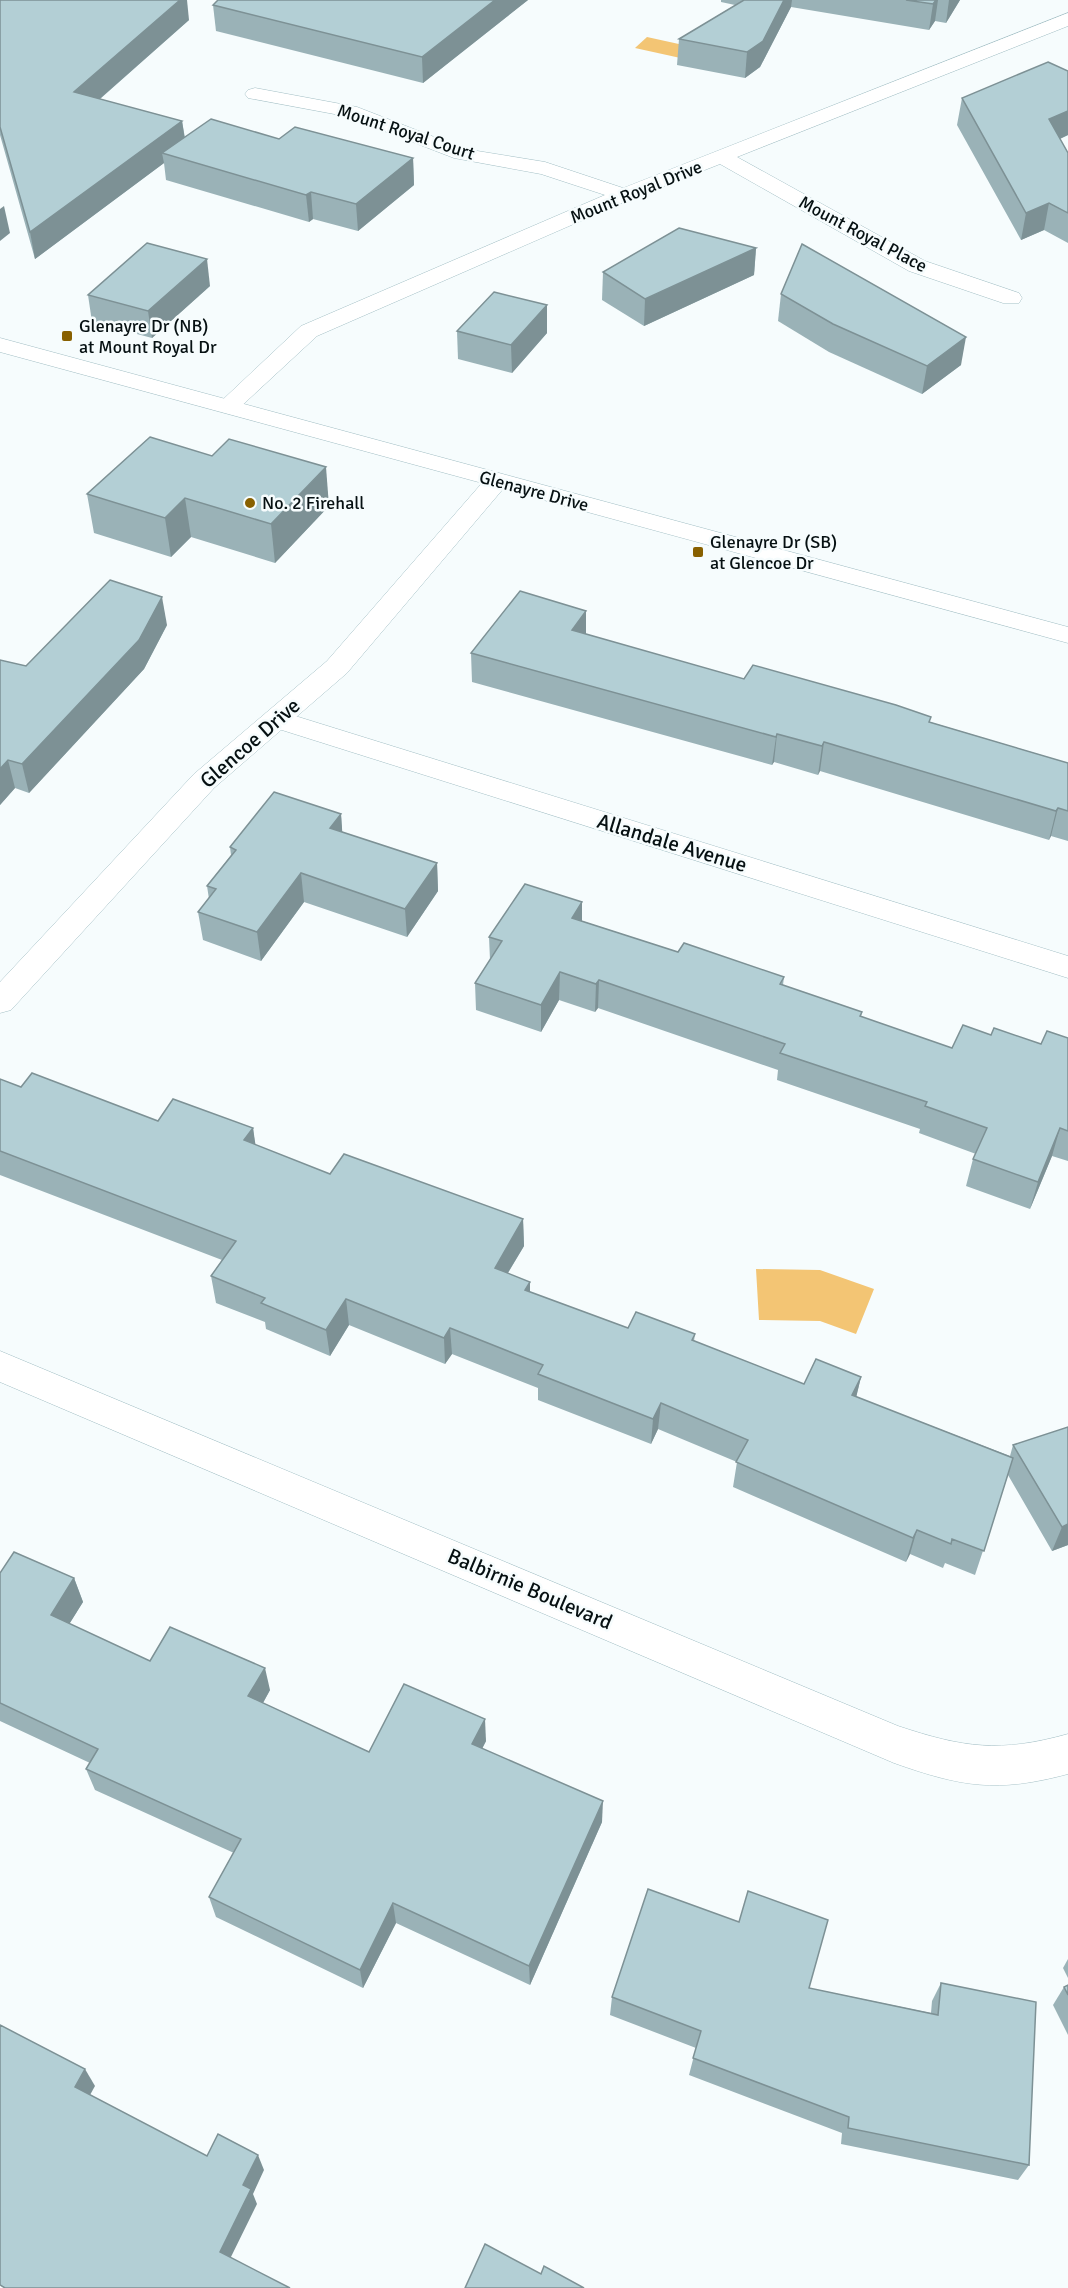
<svg xmlns="http://www.w3.org/2000/svg" width="1068" height="2288" font-family="Signika,sans-serif">
<rect width="100%" height="100%" fill="#f6fcfd"/>
<g fill="#f3c574">
<path d="M647 37 697 48 685 59 635 48Z"/>
<path d="M756 1269 820 1270 874 1289 856 1334 820 1321 759 1320Z"/>
</g>
<g fill="none" stroke-linecap="round" stroke-linejoin="round">
<g stroke="#a3bfc5" stroke-width="1">
<g id="minor">
<path d="M1068 13V26L737 157 925 261 1019 293 1022 298 1019 303H1003L909 271 720 164 631 199 317 336 236 411H220L216 406 301 326 605 195 541 174 454 158 345 116 248 98 245 94 248 90 255 88 357 107 465 149 545 162 623 188Z"/>
<path d="M276 710 1068 956V978L266 725 262 719 266 713Z"/>
<path d="M0 1351 898 1726C964 1748 1000 1753 1068 1734V1774C997 1793 962 1787 894 1763L0 1382Z"/>
</g>
</g>
<g stroke="#a3bfc5" stroke-width="1">
<path id="tertiary" d="M0 338 1068 627V643L503 489 347 673 214 788 11 1010 0 1013V982L194 774 327 661 482 483 0 352Z"/>
</g>
<use href="#minor" fill="#fff" fill-rule="evenodd"/>
<use href="#tertiary" fill="#fff" fill-rule="evenodd"/>
</g>
<g fill="#9ab2b7">
<path d="M0 0 189 20 100 99 182 121 185 138 279 139 413 158 414 185 358 231 313 219 309 222 166 180 164 163 35 259 0 135Z"/>
<path d="M218 0H528L423 83 216 31 213 5Z"/>
<path d="M721 0H960L946 23 935 21 929 30 791 7 760 67 745 78 677 65 679 39 735 5 721 2Z"/>
<path d="M1068 71V135L1060 139 1068 153V243L1044 230 1021 240 957 125 962 98Z"/>
<path d="M756 248 754 275 644 326 602 300 603 272Z"/>
<path d="M210 286 152 338 92 322 88 295Z"/>
<path d="M781 294 961 365 922 394 829 352 778 321Z"/>
<path d="M547 305V333L512 373 458 359 457 331Z"/>
<path d="M150 437 329 506 275 563 191 537 171 557 94 533 87 494Z"/>
<path d="M167 625 144 669 29 793 15 788 0 805V660L26 666Z"/>
<path d="M586 634 744 679 930 722 1068 763V841L1051 836 1049 840 820 771 818 775 774 762 772 765 472 682 471 653Z"/>
<path d="M341 814 342 832 437 863 438 891 407 937 304 902 261 961 203 940 198 912 209 899 207 886 231 855 230 847Z"/>
<path d="M582 921 678 952 784 977 783 985 862 1012 861 1017 952 1048 991 1035 1041 1044 1068 1038V1161L1052 1156 1030 1209 966 1186 973 1159 976 1154 919 1133 920 1129 777 1080 778 1070 598 1008 595 1012 559 1000 541 1032 476 1010 475 983 490 960 489 937Z"/>
<path d="M0 1079 21 1087 158 1121 253 1128 255 1145 330 1174 523 1219 524 1246 508 1273 530 1292 628 1328 695 1334 694 1341 804 1384 861 1377 856 1397 1010 1456 1013 1445 1068 1427V1545L1052 1551 1008 1475 975 1575 945 1563 943 1568 910 1554 906 1562 733 1487 737 1462 658 1429 651 1444 538 1400V1388L452 1354 445 1364 349 1325 330 1356 266 1329 265 1322 216 1303 211 1276 222 1260 0 1175Z"/>
<path d="M0 1573 74 1578 83 1602 69 1624 150 1661 270 1690 263 1703 369 1752 486 1741 482 1749 602 1822 530 1985 396 1923 363 1988 216 1917 209 1897 234 1853 95 1790 86 1769 90 1763 0 1721Z"/>
<path d="M1068 1959V1978L1063 1968Z"/>
<path d="M941 1983 1029 2165 1018 2180 841 2144 842 2133 689 2075 696 2048 610 2015 612 1997 809 1988 931 2013 932 2001Z"/>
<path d="M1068 1985V2035L1053 2005 1064 1987Z"/>
</g>
<g fill="#7d9195">
<path d="M180 0H187L189 20 78 118 74 92Z"/>
<path d="M495 0H528L423 83 422 57Z"/>
<path d="M784 0H792L791 7 760 67 745 78 747 52Z"/>
<path d="M936 0H938L935 21 929 30 933 4Z"/>
<path d="M949 0H960L946 23Z"/>
<path d="M1068 111V135L1044 146 1049 119Z"/>
<path d="M182 121 186 147 162 153 164 163 35 259 30 232Z"/>
<path d="M413 158 414 185 358 231 356 204Z"/>
<path d="M311 192 313 219 309 222 306 195Z"/>
<path d="M1049 203 1044 230 1021 240 1026 213Z"/>
<path d="M4 206 10 233 0 241V209Z"/>
<path d="M756 248 754 275 644 326 645 299Z"/>
<path d="M207 259 210 286 152 338 148 311Z"/>
<path d="M547 305V333L512 373 511 345Z"/>
<path d="M966 337 961 365 922 394 927 366Z"/>
<path d="M326 467 329 506 275 563 271 524Z"/>
<path d="M185 498 191 537 171 557 165 518Z"/>
<path d="M162 597 167 625 144 669 29 793 22 764Z"/>
<path d="M586 611V639L572 630Z"/>
<path d="M777 734 774 762 772 765 776 737Z"/>
<path d="M824 742 820 771 818 775 822 746Z"/>
<path d="M8 760 15 788 0 805V769Z"/>
<path d="M1058 808 1051 836 1049 840 1056 811Z"/>
<path d="M341 814 343 842 330 828Z"/>
<path d="M437 863 438 891 407 937 405 909Z"/>
<path d="M301 873 304 902 261 961 257 932Z"/>
<path d="M582 902V931L572 918Z"/>
<path d="M560 972 559 1000 541 1032V1005Z"/>
<path d="M599 980 598 1008 595 1012 596 984Z"/>
<path d="M253 1128 257 1155 244 1140Z"/>
<path d="M1060 1128 1052 1156 1030 1209 1038 1182Z"/>
<path d="M523 1219 524 1246 495 1294V1268Z"/>
<path d="M530 1282V1308L525 1290Z"/>
<path d="M346 1299 349 1325 330 1356 326 1330Z"/>
<path d="M450 1328 452 1354 445 1364 444 1338Z"/>
<path d="M861 1377 855 1402 852 1395Z"/>
<path d="M661 1403 658 1429 651 1444 653 1419Z"/>
<path d="M1068 1524V1545L1052 1551 1062 1527Z"/>
<path d="M917 1530 910 1554 906 1562 913 1538Z"/>
<path d="M74 1578 83 1602 60 1639 51 1615Z"/>
<path d="M265 1668 270 1690 254 1719 248 1696Z"/>
<path d="M485 1719 486 1741 473 1766 472 1744Z"/>
<path d="M603 1801 602 1822 530 1985 529 1966Z"/>
<path d="M393 1903 396 1923 363 1988 360 1970Z"/>
<path d="M85 2069 95 2086 85 2104 75 2087Z"/>
<path d="M258 2155 264 2170 253 2194 257 2204 227 2265 220 2252 243 2185Z"/>
</g>
<g fill="#b3cfd5" stroke="#7d9195" stroke-width="1.5">
<path d="M0 0H180L74 92 182 121 30 232 0 127Z"/>
<path d="M218 0H495L422 57 213 5Z"/>
<path d="M744 0H784L763 41 747 52 679 39Z"/>
<path d="M906 0H936L933 4Z"/>
<path d="M1048 62 1068 71V111L1049 119 1068 153V213L1049 203 1026 213 962 98Z"/>
<path d="M211 119 279 139 295 127 413 158 356 204 311 192 306 195 162 153Z"/>
<path d="M679 228 756 248 645 299 603 272Z"/>
<path d="M147 243 207 259 148 311 88 295Z"/>
<path d="M802 244 966 337 927 366 833 324 781 294Z"/>
<path d="M494 292 547 305 511 345 457 331Z"/>
<path d="M150 437 212 456 229 439 326 467 271 524 185 498 165 518 87 494Z"/>
<path d="M110 580 162 597 139 640 22 764 8 760 0 769V660L26 666Z"/>
<path d="M520 591 586 611 572 630 744 679 753 665 896 705 931 717 929 722 1068 763V811L1058 808 1056 811 824 742 822 746 777 734 776 737 471 653Z"/>
<path d="M274 792 341 814 330 828 437 863 405 909 301 873 257 932 198 912 216 889 207 886 236 850 230 847Z"/>
<path d="M525 884 582 902 572 918 678 952 684 943 784 977 780 984 862 1012 860 1016 952 1048 963 1025 991 1035 994 1028 1041 1044 1047 1031 1068 1038V1131L1060 1128 1038 1182 973 1159 987 1128 925 1106 927 1102 780 1053 785 1044 599 980 596 984 560 972 541 1005 475 983 502 941 489 937Z"/>
<path d="M32 1073 158 1121 173 1099 253 1128 244 1140 330 1174 344 1154 523 1219 495 1268 530 1282 525 1290 628 1328 636 1312 695 1334 692 1340 804 1384 816 1359 861 1377 852 1395 1013 1458 984 1551 952 1539 951 1544 917 1530 913 1538 736 1462 748 1440 661 1403 653 1419 538 1374 543 1365 450 1328 444 1338 346 1299 326 1330 261 1303 265 1298 211 1276 236 1241 0 1151V1079L21 1087Z"/>
<path d="M1068 1427V1524L1062 1527 1013 1445Z"/>
<path d="M14 1552 74 1578 51 1615 150 1661 170 1627 265 1668 248 1696 369 1752 404 1684 485 1719 472 1744 603 1801 529 1966 393 1903 360 1970 209 1897 241 1839 86 1769 98 1749 0 1703V1573Z"/>
<path d="M648 1889 739 1922 748 1891 828 1920 809 1988 938 2015 941 1983 1036 2002 1029 2165 848 2128 849 2117 693 2058 701 2031 612 1997Z"/>
<path d="M1068 1985V1995L1064 1987Z"/>
<path d="M0 2025 85 2069 75 2087 207 2156 218 2134 258 2155 243 2185 251 2189 220 2252 290 2288H5L0 2285Z"/>
<path d="M485 2244 541 2274 544 2266 584 2288H465Z"/>
</g>
<g fill="#886000" stroke="#f6fcfd" stroke-width="2">
<rect x="61" y="330" width="12" height="12" rx="3"/>
<circle cx="250" cy="503" r="6"/>
<rect x="692" y="546" width="12" height="12" rx="3"/>
</g>
<g text-anchor="middle" stroke-width="5" stroke-linejoin="round" paint-order="stroke">
<g font-size="18" fill="#061012" stroke="#f6fcfd">
<text transform="translate(406 132) rotate(18)" y="6">Mount Royal Court</text>
<text transform="translate(636 192) rotate(-22)" y="6">Mount Royal Drive</text>
<text transform="translate(863 234) rotate(28)" y="6">Mount Royal Place</text>
<text transform="translate(534 491) rotate(15)" y="6">Glenayre Drive</text>
</g>
<g font-size="18" fill="#061012" stroke="#f6fcfd" text-anchor="start">
<text x="79" y="332">Glenayre Dr (NB)<tspan x="79" dy="21">at Mount Royal Dr</tspan></text>
<text x="262" y="509">No. 2 Firehall</text>
<text x="710" y="548">Glenayre Dr (SB)<tspan x="710" dy="21">at Glencoe Dr</tspan></text>
</g>
<g font-size="21" fill="#061012" stroke="#f6fcfd">
<text transform="translate(250 743) rotate(-41)" y="7">Glencoe Drive</text>
<text transform="translate(672 843) rotate(17)" y="7">Allandale Avenue</text>
<text transform="translate(530 1589) rotate(23)" y="7">Balbirnie Boulevard</text>
</g>
</g>
</svg>
